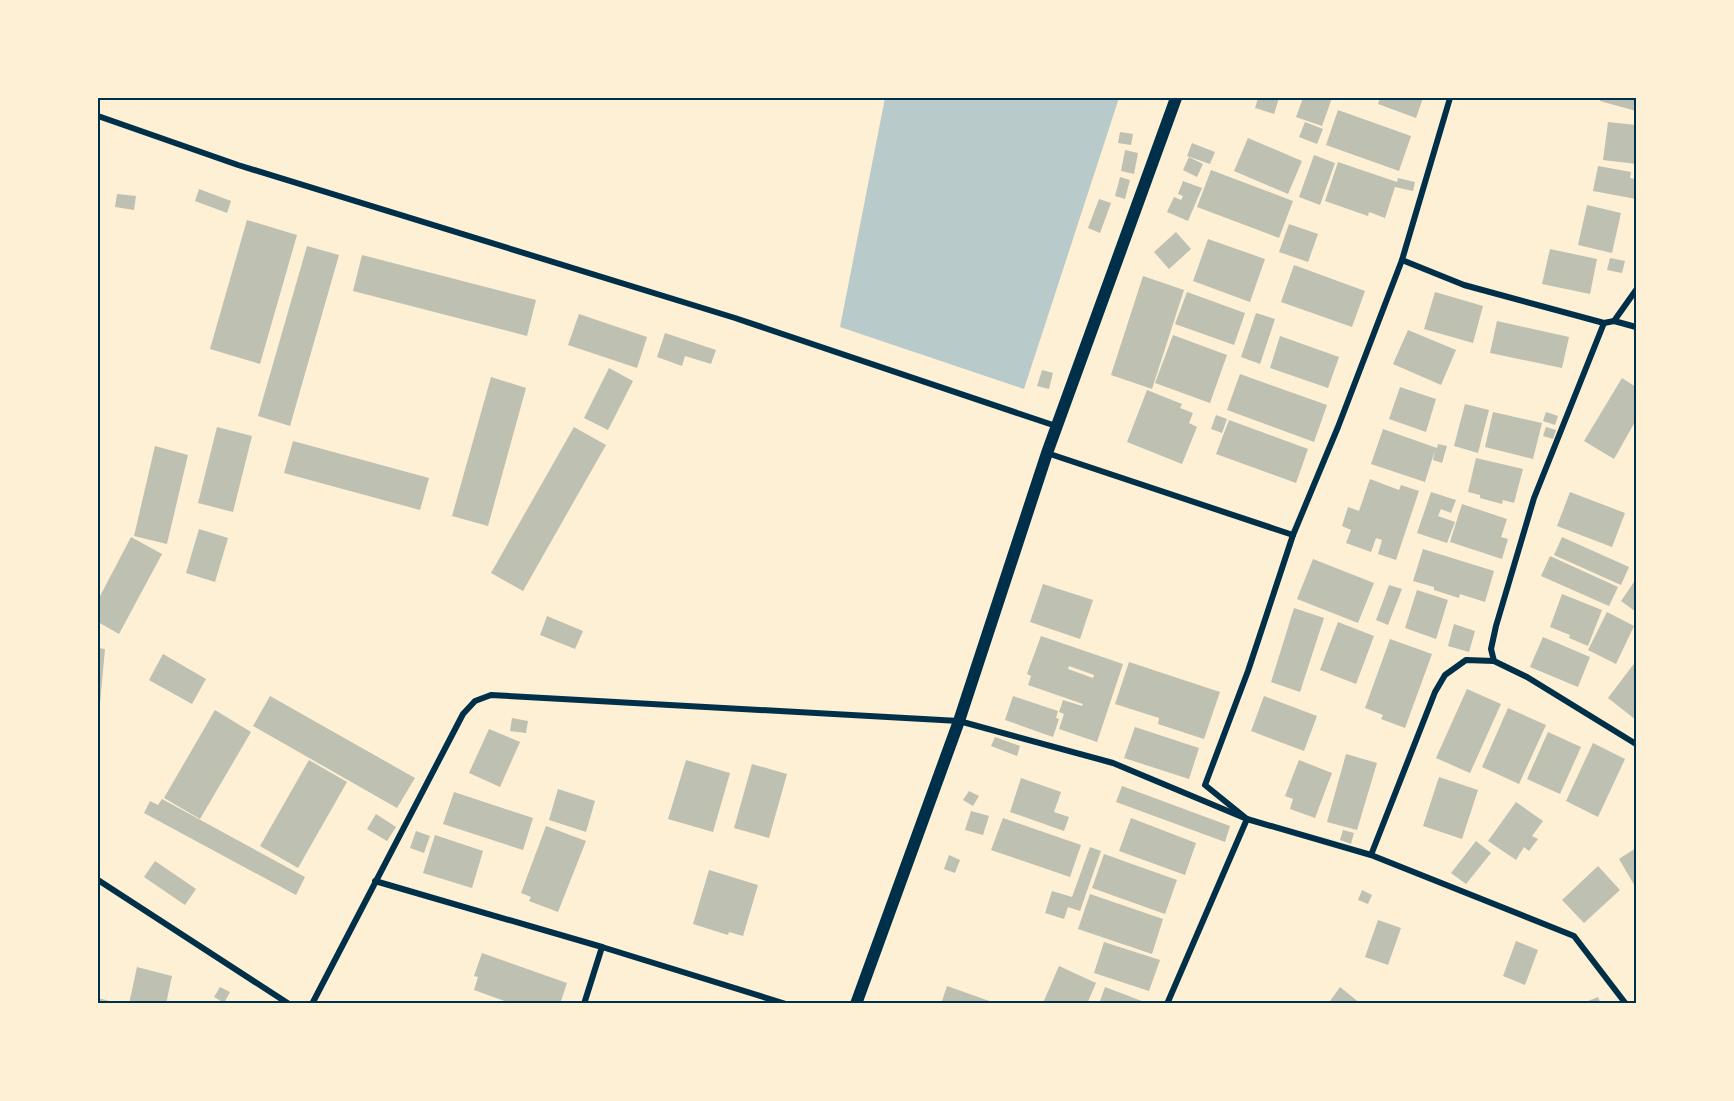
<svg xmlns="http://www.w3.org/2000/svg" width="1734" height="1101" font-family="Karla,sans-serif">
<rect width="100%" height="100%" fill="#fdf0d5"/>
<path fill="#b9caca" d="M885 98H1119L1024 389 840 327Z"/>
<g fill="#bec0b2" fill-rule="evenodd">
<path d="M1258 98H1279L1274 114 1255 108Z"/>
<path d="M1303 98H1332L1322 126 1296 117Z"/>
<path d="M1380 98H1423L1416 118 1378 104Z"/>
<path d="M1601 98H1636V111L1600 101Z"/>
<path d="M1338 110 1411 136 1399 171 1326 145Z"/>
<path d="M1305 122 1323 129 1317 144 1299 137Z"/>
<path d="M1608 122 1636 125V164L1603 160Z"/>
<path d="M1120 132 1133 134 1131 145 1118 143Z"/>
<path d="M1248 138 1302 161 1288 194 1234 171Z"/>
<path d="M1192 143 1215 152 1210 164 1187 156Z"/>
<path d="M1125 150 1138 153 1134 174 1121 171Z"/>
<path d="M1314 155 1335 163 1320 205 1299 197Z"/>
<path d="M1189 157 1203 164 1197 177 1183 170Z"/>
<path d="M1338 162 1397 182 1398 178 1415 182 1413 191 1395 187 1385 218 1369 212 1368 216 1325 201Z"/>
<path d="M1598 166 1631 172 1630 178 1636 179V199L1593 191Z"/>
<path d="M1211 170 1293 201 1279 238 1197 207Z"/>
<path d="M1120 177 1130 180 1125 199 1115 196Z"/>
<path d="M1183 181 1202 188 1188 221 1167 212 1174 197 1181 200 1183 196 1178 194Z"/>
<path d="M199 189 231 201 227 213 195 201Z"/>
<path d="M117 194 136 196 134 210 115 207Z"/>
<path d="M1099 199 1111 203 1100 233 1088 228Z"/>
<path d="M1587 205 1621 213 1612 253 1578 245Z"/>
<path d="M247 220 297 235 260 364 210 349Z"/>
<path d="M1289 224 1318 234 1308 262 1279 252Z"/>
<path d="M1176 232 1191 249 1169 269 1154 252Z"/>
<path d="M1208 239 1265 259 1250 302 1193 281Z"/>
<path d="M307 246 339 255 290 426 258 416Z"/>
<path d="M1550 249 1597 259 1590 294 1542 284Z"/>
<path d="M362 255 536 300 527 336 353 291Z"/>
<path d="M1610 258 1625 261 1622 273 1607 270Z"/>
<path d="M1294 265 1365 291 1352 327 1281 302Z"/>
<path d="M1143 276 1184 290 1152 389 1111 375Z"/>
<path d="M1187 292 1245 313 1234 345 1175 324Z"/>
<path d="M1435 292 1483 306 1473 343 1424 329Z"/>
<path d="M1256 313 1275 319 1260 364 1241 357Z"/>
<path d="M579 314 647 337 637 368 568 345Z"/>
<path d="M1497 321 1569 337 1562 368 1490 353Z"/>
<path d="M1408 330 1456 350 1441 385 1393 364Z"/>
<path d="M665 333 716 350 711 364 685 356 682 366 657 357Z"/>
<path d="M1173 335 1227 355 1210 403 1155 383Z"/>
<path d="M1280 336 1339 357 1328 388 1270 368Z"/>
<path d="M609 368 633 381 608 430 584 418Z"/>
<path d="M1042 370 1053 373 1049 389 1037 386Z"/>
<path d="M1240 374 1327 405 1314 442 1227 410Z"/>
<path d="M491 377 526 388 488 526 452 516Z"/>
<path d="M1622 378 1636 387V420L1614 459 1584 441Z"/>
<path d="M1400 387 1436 399 1426 432 1389 419Z"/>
<path d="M1147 390 1182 404 1180 408 1193 413 1189 423 1197 427 1182 464 1127 442Z"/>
<path d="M1465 404 1489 410 1478 453 1454 446Z"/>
<path d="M1493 412 1542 423 1533 459 1485 447Z"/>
<path d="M1546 412 1558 416 1555 425 1543 421Z"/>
<path d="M1216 415 1227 419 1222 433 1211 429Z"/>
<path d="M1229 420 1308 449 1296 483 1216 454Z"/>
<path d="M217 427 252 436 233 512 198 503Z"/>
<path d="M574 427 606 445 523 591 491 573Z"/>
<path d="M1546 427 1556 430 1553 439 1543 436Z"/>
<path d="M1383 429 1437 448 1438 444 1447 446 1442 463 1433 460 1435 450 1425 482 1371 464Z"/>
<path d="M293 441 429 478 420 510 284 473Z"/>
<path d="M155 446 188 455 167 544 134 536Z"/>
<path d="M1476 458 1523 469 1514 503 1503 500 1502 504 1480 498V495L1468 492Z"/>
<path d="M1370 479 1399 490 1401 485 1419 491 1396 560 1378 554 1382 540 1376 538 1371 552 1346 543 1351 530 1342 526 1348 507 1359 511Z"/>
<path d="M1431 492 1456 500 1451 513 1441 509 1438 516 1455 522 1447 543 1417 533Z"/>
<path d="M1570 492 1625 513 1612 547 1557 526Z"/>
<path d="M1462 504 1507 519 1501 537 1508 539 1502 559 1450 542Z"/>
<path d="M199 529 228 538 215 582 186 573Z"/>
<path d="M131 537 162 554 119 634 98 622V600Z"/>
<path d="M1562 537 1629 567 1621 585 1554 555Z"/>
<path d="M1423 549 1494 571 1485 602 1460 594 1459 598 1434 590V587L1413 581Z"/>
<path d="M1550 556 1618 587 1609 606 1541 576Z"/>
<path d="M1313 559 1374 583 1358 623 1297 599Z"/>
<path d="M1636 579V612L1621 601Z"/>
<path d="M1043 584 1093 600 1080 639 1030 622Z"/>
<path d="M1389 585 1402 589 1388 625 1376 620Z"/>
<path d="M1417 590 1448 600 1436 639 1405 628Z"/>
<path d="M1562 594 1602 610 1588 646 1569 638 1570 635 1550 627Z"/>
<path d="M1294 608 1324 618 1300 692 1271 682Z"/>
<path d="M1607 612 1634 626 1616 664 1588 650Z"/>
<path d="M547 616 583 631 575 649 540 635Z"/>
<path d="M1338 622 1374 636 1356 684 1320 670Z"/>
<path d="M1454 624 1475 631 1469 652 1448 646Z"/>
<path d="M1041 636 1123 664 1097 742 1059 729 1064 714 1059 712 1063 700 1082 706 1083 704 1028 685 1031 676 1027 674ZM1069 666 1094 675 1093 678 1068 669Z"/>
<path d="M1543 637 1590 657 1578 687 1530 667Z"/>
<path d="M1390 639 1432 654 1405 728 1381 719 1383 715 1365 708Z"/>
<path d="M98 648 105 649 99 715H98Z"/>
<path d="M163 654 206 679 192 704 149 680Z"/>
<path d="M1636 661V720L1608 698Z"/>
<path d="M1129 662 1220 692 1204 739 1158 724 1159 718 1115 704Z"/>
<path d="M1467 689 1501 704 1470 773 1436 758Z"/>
<path d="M270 696 415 778 397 808 253 726Z"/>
<path d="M1013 696 1058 711 1056 718 1059 719 1053 737 1005 720Z"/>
<path d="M1264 696 1317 716 1304 751 1251 731Z"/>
<path d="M1508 708 1546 725 1519 784 1482 767Z"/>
<path d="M215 710 251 732 200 819 164 798Z"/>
<path d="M512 718 528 721 526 733 510 731Z"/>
<path d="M1135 727 1199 748 1189 779 1124 758Z"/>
<path d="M489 729 520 742 500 787 469 773Z"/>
<path d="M1548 732 1581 747 1560 794 1527 779Z"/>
<path d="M995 737 1020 746 1017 756 991 746Z"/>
<path d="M1593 743 1625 759 1598 817 1566 801Z"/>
<path d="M1346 754 1377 763 1357 830 1327 822Z"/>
<path d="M309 760 347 782 298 868 260 846Z"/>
<path d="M686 760 730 773 713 832 668 819Z"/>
<path d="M1299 760 1332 773 1315 818 1290 809 1293 799 1285 796Z"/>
<path d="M752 764 787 774 769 838 734 828Z"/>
<path d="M1439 777 1478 790 1462 839 1423 826Z"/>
<path d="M1021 778 1061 792 1054 812 1069 817 1064 831 1010 812Z"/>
<path d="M1122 786 1230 826 1225 842 1116 802Z"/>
<path d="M558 789 595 801 586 832 549 820Z"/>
<path d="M969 791 979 796 973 806 963 800Z"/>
<path d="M454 792 533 818 523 850 443 824Z"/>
<path d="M162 799 305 877 296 895 144 813 150 801 158 805Z"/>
<path d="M1516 802 1543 821 1532 836 1538 839 1529 851 1524 847 1516 860 1488 841Z"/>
<path d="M971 811 989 816 983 835 965 830Z"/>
<path d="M376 814 396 827 387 841 367 829Z"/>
<path d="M1003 818 1081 845 1070 877 991 850Z"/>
<path d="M1131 818 1196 843 1185 875 1119 851Z"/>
<path d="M546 826 586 841 558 912 529 901 531 897 521 893Z"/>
<path d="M1343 830 1354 833 1351 844 1340 840Z"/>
<path d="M416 831 430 836 424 853 410 848Z"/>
<path d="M435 835 483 851 472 888 423 873Z"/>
<path d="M1476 841 1491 853 1466 884 1451 873Z"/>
<path d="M1090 847 1101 851 1080 911 1068 907 1064 919 1045 913 1052 891 1072 897Z"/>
<path d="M1636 848V888L1619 859Z"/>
<path d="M1104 854 1177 880 1165 914 1092 888Z"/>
<path d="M949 855 960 860 955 873 944 869Z"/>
<path d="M155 861 196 889 185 905 144 877Z"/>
<path d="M1598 866 1620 890 1584 923 1562 900Z"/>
<path d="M709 870 758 885 743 936 729 932 728 935 693 924Z"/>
<path d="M1362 890 1372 895 1368 904 1358 900Z"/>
<path d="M1090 894 1163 919 1152 954 1078 929Z"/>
<path d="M1378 920 1401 928 1388 965 1365 957Z"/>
<path d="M1516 941 1538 950 1525 985 1503 976Z"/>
<path d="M1104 942 1160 960 1149 991 1094 973Z"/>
<path d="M482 953 567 983 560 1004H513L474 990 478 977 474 976Z"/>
<path d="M1059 966 1096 983 1087 1004 1043 1003Z"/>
<path d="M137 967 172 976 166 1004H129Z"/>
<path d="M947 986 995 1003V1004H941Z"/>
<path d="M220 987 230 992 224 1003 214 997Z"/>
<path d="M1105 987 1147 1003V1004H1099Z"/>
<path d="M1340 987 1361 1004H1328Z"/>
<path d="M1598 997 1601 1004H1583V1003Z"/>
<path d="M98 998 117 1003V1004H98Z"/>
</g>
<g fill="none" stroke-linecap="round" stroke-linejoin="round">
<g stroke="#003049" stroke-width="6">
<path d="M98 116 238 165 735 318 1056 426"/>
<path d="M1402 260 1464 285 1604 323 1614 321 1636 327"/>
<path d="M1614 321 1636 290"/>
<path d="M1047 453 1293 535"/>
<path d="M1494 661 1491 649 1496 626 1534 498 1604 323"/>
<path d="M1371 855 1435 692 1445 675 1466 660 1494 661 1527 677 1636 744"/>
<path d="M98 880 289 1004"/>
<path d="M375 881 602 947"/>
<path d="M312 1004 463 714 475 701 491 695 959 721 1113 763 1247 819 1371 855 1574 936 1626 1004"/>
<path d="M584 1004 602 947 786 1004"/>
<path d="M1167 1004 1247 819 1205 785 1248 671 1293 535 1338 427 1402 260 1450 98"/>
</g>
<path stroke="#003049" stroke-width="12" d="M856 1004 959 721 1047 453 1176 98"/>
</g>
<rect width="1734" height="1101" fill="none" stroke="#fdf0d5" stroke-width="198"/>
<rect x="99" y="99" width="1536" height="903" fill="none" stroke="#003049" stroke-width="2"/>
</svg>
